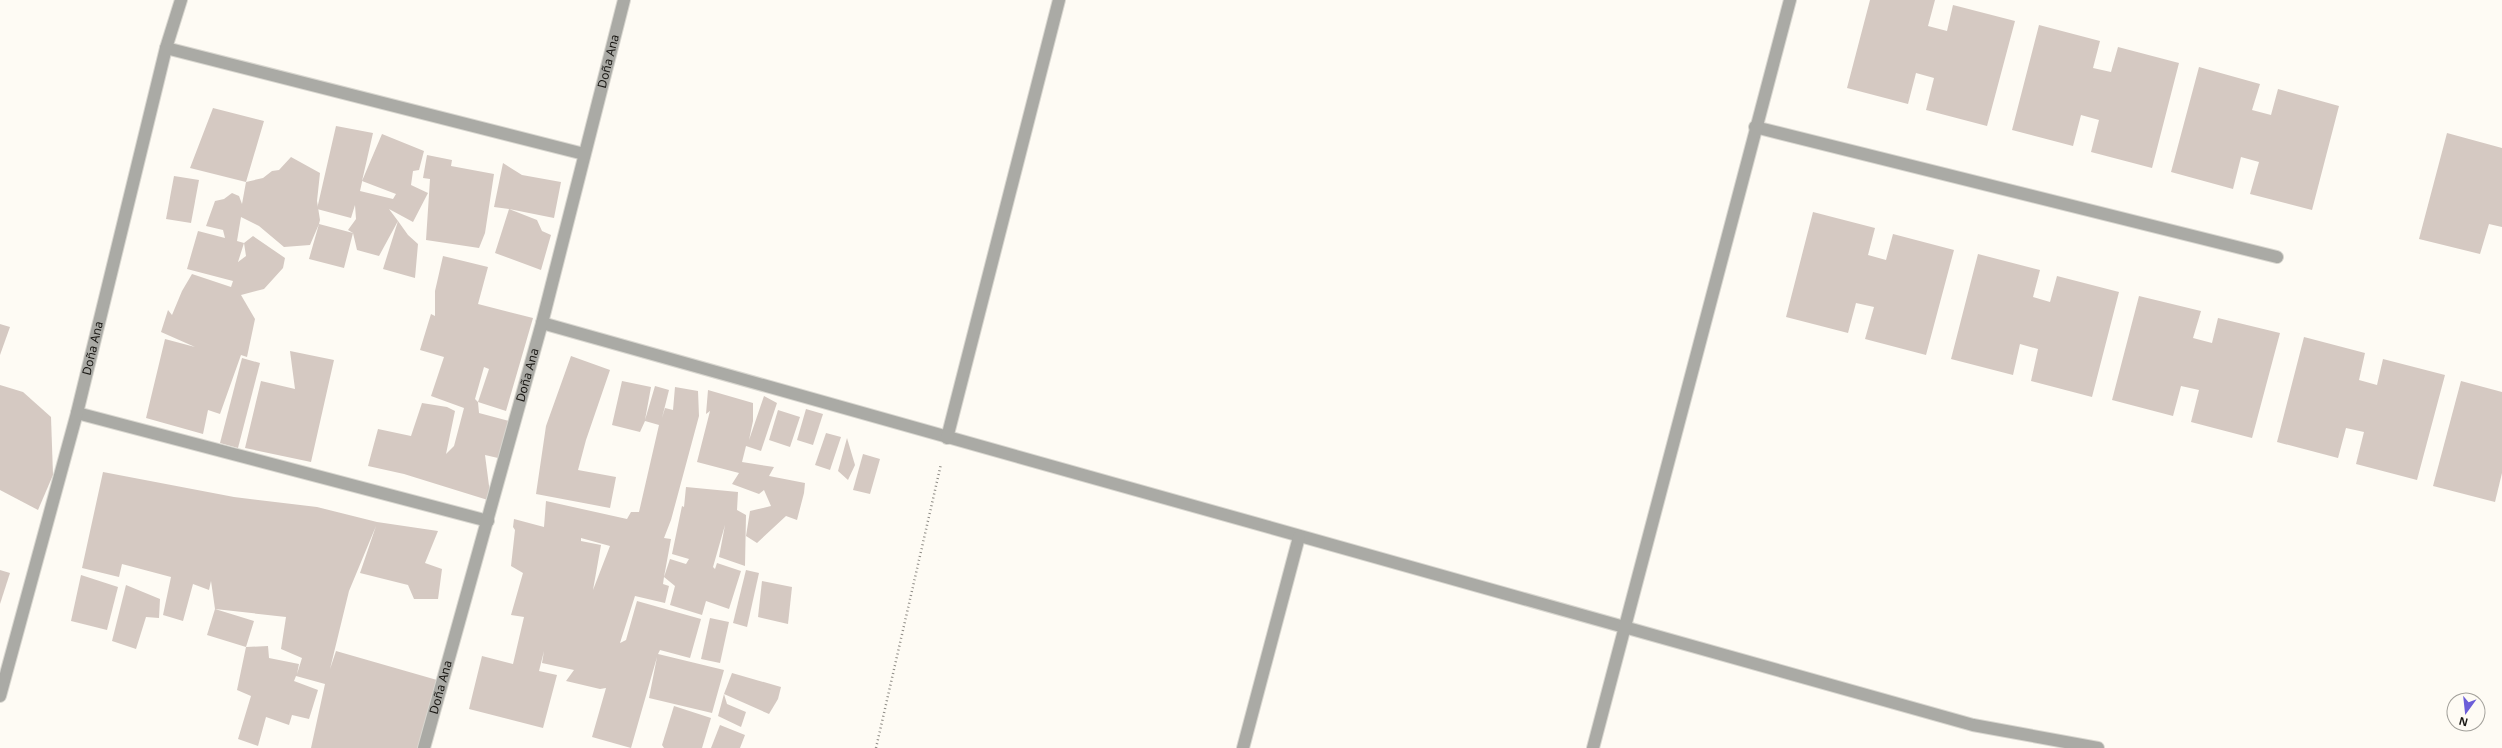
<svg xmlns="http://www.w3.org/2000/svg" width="2502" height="748" font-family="'Noto Sans',sans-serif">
<rect width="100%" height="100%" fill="#fefbf4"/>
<g fill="#d5c9c2" fill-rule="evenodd">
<path d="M1870 0H1935L1928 26 1947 31 1953 5 2015 21 1987 126 1926 110 1934 78 1916 73 1908 104 1847 88Z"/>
<path d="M2039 25 2100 41 2093 68 2111 72 2118 47 2179 63 2152 168 2091 152 2099 120 2081 115 2073 146 2012 130Z"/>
<path d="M2199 67 2260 84 2252 110 2271 115 2278 89 2339 106 2312 210 2250 194 2259 162 2241 157 2233 189 2171 172Z"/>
<path d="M213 108 264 121 246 182 263 178 272 171 279 170 291 157 320 173 317 201 320 220 319 224 353 233 344 268 309 259 319 224 310 245 284 247 259 226 241 217 237 241 244 243 253 236 285 258 283 268 264 289 241 295 255 319 247 357 241 355 220 414 208 410 203 434 146 418 165 339 195 347 161 332 168 310 172 315 182 291 192 274 231 287 233 281 187 269 198 231 225 238 223 230 206 226 215 201 224 199 232 193 239 196 242 204 246 182 190 168ZM244 243 246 256 238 262Z"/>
<path d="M336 126 373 133 362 181V182L360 191 393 199 396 194 362 181 382 134 424 151 419 170 413 171 411 185 428 193 413 222 389 209 398 221 408 235 418 244 415 278 383 269 398 221 379 256 357 250 353 233 348 230 356 219 355 205 351 218 317 209Z"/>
<path d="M2447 133 2502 148V227L2489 224 2480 254 2419 239Z"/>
<path d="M427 155 452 160 451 166 494 174 485 233 479 248 426 240 430 179 423 178Z"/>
<path d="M503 163 522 175 561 182 554 218 509 209 537 220 542 231 551 235 541 270 495 253 509 209 494 207Z"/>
<path d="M174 176 199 180 191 223 166 219Z"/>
<path d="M1813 212 1875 228 1868 255 1886 260 1893 234 1954 250 1926 355 1865 339 1874 307 1856 303 1848 333 1786 317Z"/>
<path d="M1978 254 2040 270 2033 297 2050 302 2057 276 2119 292 2092 397 2031 381 2038 349 2020 344 2013 375 1951 359Z"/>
<path d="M443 256 488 267 478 304 533 318 506 411 478 402 479 413 509 421 498 458 485 455 491 501 404 474 368 466 378 429 411 436 422 403 447 407 455 411 446 454 454 446 464 408 431 396 444 357 420 350 431 314 435 316V291ZM484 367 489 369 478 402 475 399Z"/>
<path d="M2139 296 2201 311 2193 338 2212 343 2218 318 2280 333 2252 438 2191 422 2199 390 2181 386 2173 416 2112 400Z"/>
<path d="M0 324 10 327 0 355Z"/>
<path d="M2304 337 2365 353 2359 380 2377 385 2383 359 2445 375 2417 480 2356 464 2364 432 2346 428 2338 458 2277 442Z"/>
<path d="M290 351 334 360 311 462 245 448 261 381 295 389Z"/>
<path d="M571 356 610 370 586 440 578 470 616 477 610 508 536 494 546 426Z"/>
<path d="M242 358 260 363 238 448 220 443Z"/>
<path d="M622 381 651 387 645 420 655 386 669 390 662 418 665 408 673 410 675 387 698 391 699 416 671 520 664 538 671 539 664 577 670 559 686 564 689 559 672 554 682 506 684 507 686 487 738 492 737 510 746 515 745 566 719 557 725 525 713 567 715 569 717 563 741 571 729 609 706 601 702 615 670 605 675 586 664 577 663 584 669 586 665 603 635 596 620 643 626 640 637 601 701 619 690 658 660 650 658 654 724 670 712 713 649 698 657 657 631 748 592 737 606 688 600 689 566 681 574 670 542 663 544 651 539 671 557 675 543 728 469 709 482 656 513 664 524 617 511 615 523 573 511 566 515 530 513 527 514 519 544 527 546 501 627 519 631 512H639L659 425 645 421 640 432 612 425ZM581 538 610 546 593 590 601 545 581 541Z"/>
<path d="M2461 381 2502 392V473L2495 502 2433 486Z"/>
<path d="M0 385 23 392 51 417 53 475 38 510 0 490Z"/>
<path d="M708 390 753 403V421L749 440 764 396 777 403 761 451 746 446 742 462 774 467 769 476 805 483 804 493 797 520 786 516 757 543 746 536 750 511 771 506 764 490 759 494 732 484 739 473 697 462 710 411 706 414Z"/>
<path d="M806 409 823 414 813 445 797 440Z"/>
<path d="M778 410 800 417 790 447 769 440Z"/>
<path d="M826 433 841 437 830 470 815 465Z"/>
<path d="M847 438 855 465 848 480 838 471Z"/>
<path d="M863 454 880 459 870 494 853 490Z"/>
<path d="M103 472 234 497 317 507 377 522 438 531 425 563 442 569 438 599H414L408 585 360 573 376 526 349 591 330 669 336 651 437 680 418 748H311L325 684 296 676 294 681 318 690 309 719 292 715 289 725 266 717 258 746 238 739 251 696 237 690 246 647 268 646 269 658 299 664 297 674 302 658 281 649 286 617 215 609 254 621 246 647 207 635 215 609 211 581 209 590 193 584 183 621 163 615 171 577 122 564 119 577 82 568Z"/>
<path d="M0 570 10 573 0 604Z"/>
<path d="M746 570 759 573 747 627 733 623Z"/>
<path d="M81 575 118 587 107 630 71 621Z"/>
<path d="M762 581 792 587 788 624 758 617Z"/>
<path d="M126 585 160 599 159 618 146 617 136 649 112 641Z"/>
<path d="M710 618 729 622 720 663 701 659Z"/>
<path d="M732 673 781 687 778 699 769 714 724 694Z"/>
<path d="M724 694 727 704 746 712 741 727 718 716Z"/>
<path d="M674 706 711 718 702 748H664L662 745Z"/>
<path d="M720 725 745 735 740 748H711Z"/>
</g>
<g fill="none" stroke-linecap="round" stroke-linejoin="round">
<g stroke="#d9d7d0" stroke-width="14">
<g id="minor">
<path d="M166 48 584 154"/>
<path d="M1755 127 2277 257"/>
<path d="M542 323 1973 725 2098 748"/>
<path d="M77 413 488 521"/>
<path d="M947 438 1059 0"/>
<path id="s1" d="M0 696 77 413 166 48 181 0"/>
<path id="s2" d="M424 748 542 323 624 0"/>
<path d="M1243 748 1299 537"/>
<path d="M1593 748 1790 0"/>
</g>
</g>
<path stroke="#8f8c86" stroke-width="2.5" stroke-dasharray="1 3" stroke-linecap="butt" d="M876 748 941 464"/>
<use href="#minor" stroke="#aaaaa5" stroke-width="12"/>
</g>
<g text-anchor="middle" stroke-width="4" stroke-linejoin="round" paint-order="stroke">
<g font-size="12" fill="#191713" stroke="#fefbf4">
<text dy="4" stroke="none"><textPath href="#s2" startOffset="711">Doña Ana</textPath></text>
<text dy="4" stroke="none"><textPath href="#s1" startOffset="360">Doña Ana</textPath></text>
<text dy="4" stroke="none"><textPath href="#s2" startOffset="387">Doña Ana</textPath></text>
<text dy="4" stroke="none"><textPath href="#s2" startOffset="63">Doña Ana</textPath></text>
</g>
</g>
<g transform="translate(2466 712) rotate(195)"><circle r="19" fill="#fefbf4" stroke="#a2a09a"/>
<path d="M0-3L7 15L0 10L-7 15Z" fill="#6c5ed8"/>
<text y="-6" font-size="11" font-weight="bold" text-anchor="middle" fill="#191713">N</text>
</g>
</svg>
